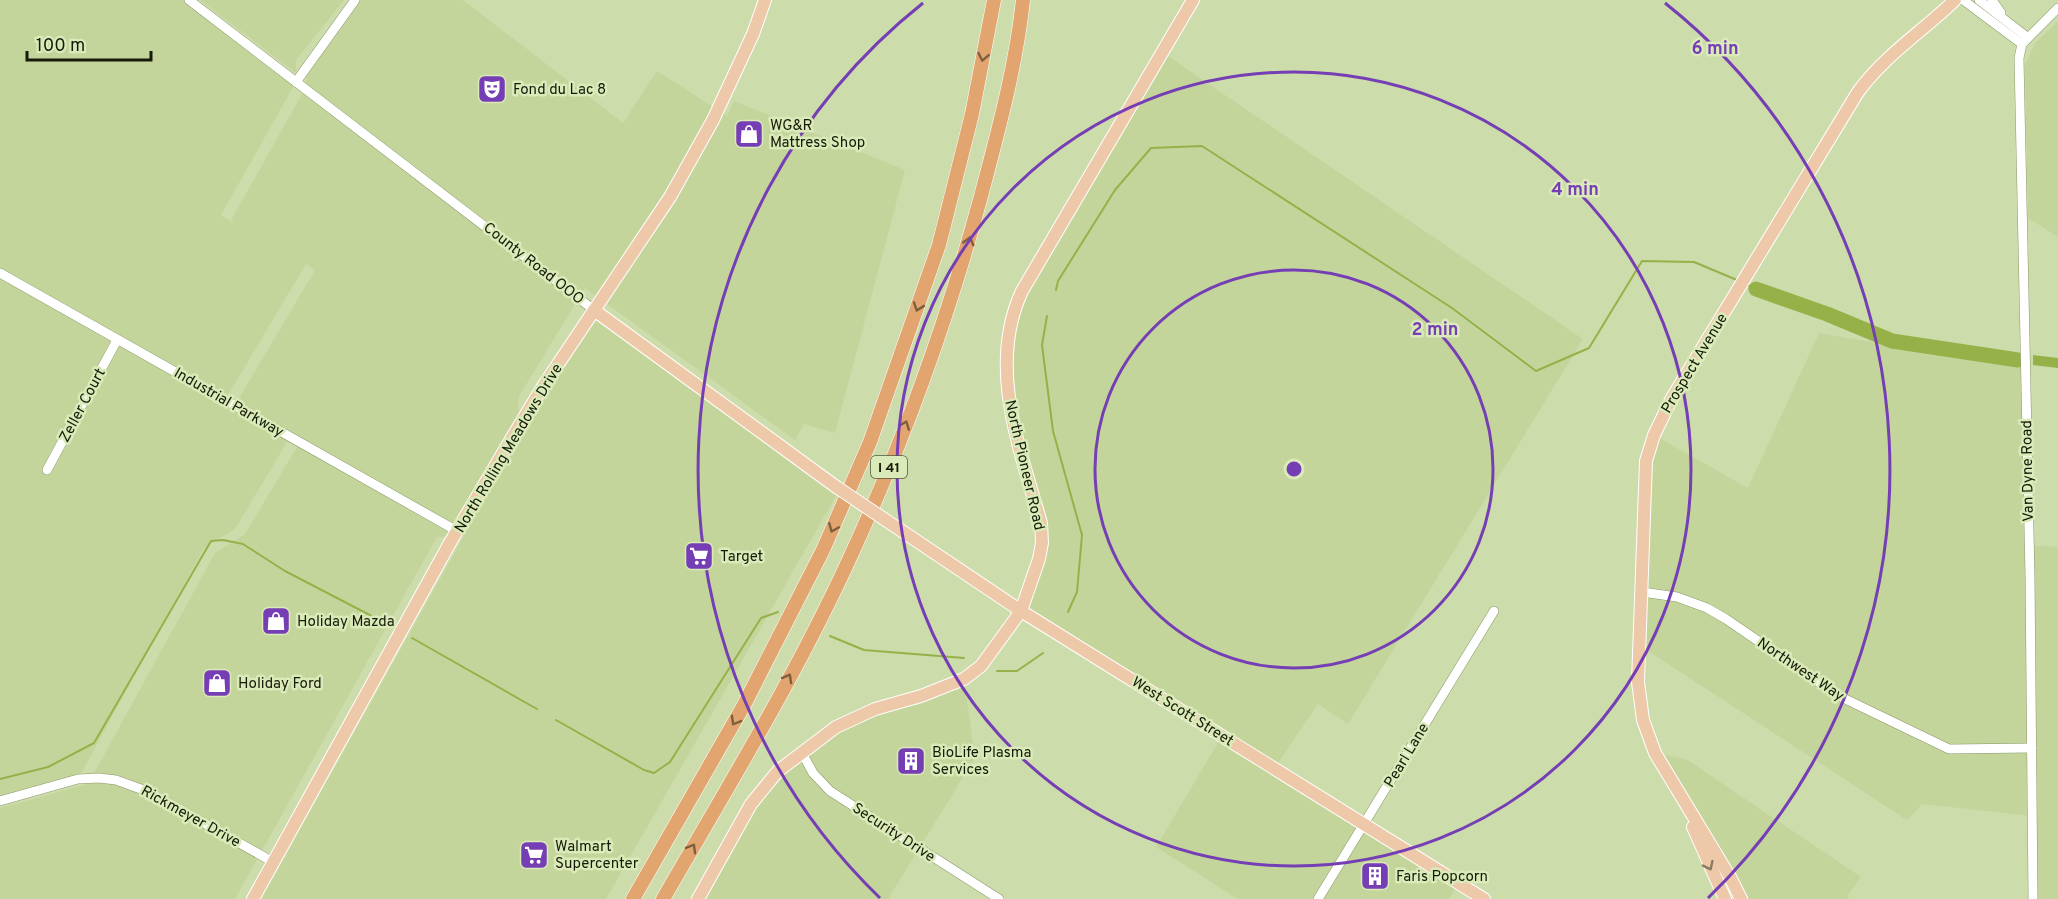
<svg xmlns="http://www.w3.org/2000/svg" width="2058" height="899" font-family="Overpass,sans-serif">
<rect width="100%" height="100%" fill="#cddcab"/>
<g fill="#c4d59c" fill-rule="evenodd">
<path d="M0 0H189L296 82 221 215 235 224 231 220 306 87 307 65 359 0H463L623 123 657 71 727 116 734 101 905 170 835 433 804 424 795 440 585 288 518 398 520 440 559 374 596 320 836 496 606 899H261L464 536 437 537 235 899H0V808L88 784 215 553 245 534 300 442 290 437 235 529 204 548 78 779 0 801ZM306 264 315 270 235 405 225 400Z"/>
<path d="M200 0H344L296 60V73Z"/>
<path d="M2058 21V237L2028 218 2025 65 2035 43Z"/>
<path d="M1162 52 1583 339 1348 724 1318 704 1272 772 1458 884 1449 899H1238L1156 847 1219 741 1021 611 1042 543 1010 410 1011 323Z"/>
<path d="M1819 333 2025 368 2030 545 2058 547V899H2033L2032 816 1922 804 1907 820 1639 645 1644 532 1654 435 1748 488Z"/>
<path d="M964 679 975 758 888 899H699L751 804 823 735Z"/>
<path d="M1655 753 1686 759 1861 877 1847 896 1850 899H1741Z"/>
</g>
<path fill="#97b149" d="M2033 355 2058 358V368L2033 365Z"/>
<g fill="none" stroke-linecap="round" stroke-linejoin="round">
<g stroke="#97b149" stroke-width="2">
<path d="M1745 284 1756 289"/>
<path d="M1056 290 1058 281 1115 190 1151 148 1202 146 1452 308 1536 371 1589 348 1642 261 1694 262 1737 280"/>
<path d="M1047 316 1042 345 1053 431 1082 535 1077 592 1068 612"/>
<path d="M830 636 864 650 964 658"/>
<path d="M412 638 537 709"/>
<path d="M997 671H1017L1043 653"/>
<path d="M556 720 644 770 654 773 670 762 761 618 778 612"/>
<path d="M0 779 48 767 94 743 211 541 223 540 243 544 285 571 389 625"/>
</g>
<path stroke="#97b149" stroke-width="15" d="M1756 289 1827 314 1892 341 2018 360"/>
<g stroke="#8a9869" stroke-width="10">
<g id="minor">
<path d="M189 0 594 310"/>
<path d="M1963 0 2022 44"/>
<path d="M1979 0 2027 37"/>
<path d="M1992 0 2001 13"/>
<path d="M296 82 355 0"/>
<path d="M0 273 457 531"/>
<path d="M47 470 117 340"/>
<path d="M1642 592 1677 597 1707 608 1726 619 1837 695 1949 749 2032 748"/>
<path d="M802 753 813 773 830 791 999 899"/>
<path d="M0 801 78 779 99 778 116 780 149 792 273 862"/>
<path d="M1318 899 1494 611"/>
<path d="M2033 899 2030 577 2019 58 2022 44 2058 8"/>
</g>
</g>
<g stroke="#fff" stroke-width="14">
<g id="major">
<path d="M594 310 835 486"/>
<path d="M884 519 1021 611 1484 899"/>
<path d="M1693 827 1725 899"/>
<path d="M253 899 451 541 510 441 542 388 670 197 713 120 753 34 765 0"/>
<path d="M698 899 751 804 778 771 836 727 875 709 921 696 964 679 981 666 1021 611 1039 559 1042 543 1041 523C1020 449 987 366 1022 291L1193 0"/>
<path d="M1741 899 1730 877 1655 753 1643 720 1638 682 1646 461 1654 435 1672 398 1858 92C1886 54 1922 32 1955 0"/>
</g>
</g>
<g stroke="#fff" stroke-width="15">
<g id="highway">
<path d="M633 899 744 705 823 550 870 442 939 245 972 114 994 0"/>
<path d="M663 899C726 790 794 679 847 564 902 446 947 322 981 196 998 132 1016 66 1023 0"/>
</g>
</g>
<use href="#minor" stroke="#fff" stroke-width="9"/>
<use href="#major" stroke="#eec9a9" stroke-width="12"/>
<use href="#highway" stroke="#e3a56f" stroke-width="14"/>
<g stroke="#fff" stroke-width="14" stroke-linecap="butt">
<path id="major-bridge" d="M835 486 884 519"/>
</g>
<use href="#major-bridge" stroke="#eec9a9" stroke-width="12"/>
</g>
<defs><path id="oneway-chevron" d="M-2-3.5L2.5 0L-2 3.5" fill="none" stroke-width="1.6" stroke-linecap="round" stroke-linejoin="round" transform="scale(1.5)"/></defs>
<g stroke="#7c603c">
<use href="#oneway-chevron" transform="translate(983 57) rotate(101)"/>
<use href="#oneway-chevron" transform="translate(969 241) rotate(-75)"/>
<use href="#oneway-chevron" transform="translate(918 307) rotate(109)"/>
<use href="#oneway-chevron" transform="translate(905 425) rotate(-69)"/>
<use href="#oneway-chevron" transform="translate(833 528) rotate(113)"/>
<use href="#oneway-chevron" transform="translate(788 678) rotate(-61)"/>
<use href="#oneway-chevron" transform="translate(735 721) rotate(120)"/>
<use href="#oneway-chevron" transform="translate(692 848) rotate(-60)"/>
</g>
<use stroke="#8d7b61" href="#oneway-chevron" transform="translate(1709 866) rotate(64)"/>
<g fill="none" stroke="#763eb5" stroke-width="3">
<circle cx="1294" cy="469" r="199"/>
<circle cx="1294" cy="469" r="397"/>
<path d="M880 898A596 596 0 0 1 923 3M1665 3A596 596 0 0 1 1708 898"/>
</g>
<defs>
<g id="theatre-square" transform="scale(1.5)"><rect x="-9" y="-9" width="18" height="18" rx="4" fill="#763eb5" stroke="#daeab8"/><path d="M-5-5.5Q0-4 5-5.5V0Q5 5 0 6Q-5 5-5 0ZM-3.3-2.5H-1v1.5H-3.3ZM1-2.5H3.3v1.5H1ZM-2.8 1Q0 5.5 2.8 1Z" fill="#fff"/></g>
<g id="shop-square" transform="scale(1.5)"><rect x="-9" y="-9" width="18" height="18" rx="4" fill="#763eb5" stroke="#daeab8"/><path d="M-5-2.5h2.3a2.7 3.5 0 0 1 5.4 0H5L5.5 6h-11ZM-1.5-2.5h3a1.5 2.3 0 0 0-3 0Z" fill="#fff"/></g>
<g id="supermarket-square" transform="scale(1.5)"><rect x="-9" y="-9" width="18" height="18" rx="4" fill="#763eb5" stroke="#daeab8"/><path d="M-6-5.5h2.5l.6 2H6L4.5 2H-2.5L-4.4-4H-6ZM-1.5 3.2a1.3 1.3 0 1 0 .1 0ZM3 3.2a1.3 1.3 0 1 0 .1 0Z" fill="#fff"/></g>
<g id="building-square" transform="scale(1.5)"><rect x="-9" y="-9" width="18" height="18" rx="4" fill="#763eb5" stroke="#daeab8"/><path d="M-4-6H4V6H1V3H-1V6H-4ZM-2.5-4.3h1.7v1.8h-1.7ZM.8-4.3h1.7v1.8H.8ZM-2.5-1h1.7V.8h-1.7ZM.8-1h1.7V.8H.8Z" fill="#fff"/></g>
</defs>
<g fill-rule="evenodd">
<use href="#theatre-square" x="492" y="89"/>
<use href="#shop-square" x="749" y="134"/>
<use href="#supermarket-square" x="699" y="556"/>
<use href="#shop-square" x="276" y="621"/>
<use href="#shop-square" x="217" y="683"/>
<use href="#building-square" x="911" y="761"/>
<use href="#supermarket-square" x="534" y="855"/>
<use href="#building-square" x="1375" y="876"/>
</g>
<g text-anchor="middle" stroke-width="5" stroke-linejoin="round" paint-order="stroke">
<rect fill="#daeab8" stroke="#51593e" stroke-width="1.5" x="871" y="456" width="36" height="22" rx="4.5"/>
<g font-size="14" font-weight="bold" fill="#161b09">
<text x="889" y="472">I 41</text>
</g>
<g font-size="15" fill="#161b09" stroke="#daeab8" text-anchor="start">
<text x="513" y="94">Fond du Lac 8</text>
<text x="770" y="130">WG&amp;R<tspan x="770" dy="17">Mattress Shop</tspan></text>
<text x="720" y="561">Target</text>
<text x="297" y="626">Holiday Mazda</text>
<text x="238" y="688">Holiday Ford</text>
<text x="932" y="757">BioLife Plasma<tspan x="932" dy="17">Services</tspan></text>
<text x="555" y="851">Walmart<tspan x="555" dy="17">Supercenter</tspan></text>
<text x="1396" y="881">Faris Popcorn</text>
</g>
<g font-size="15" fill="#161b09" stroke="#daeab8">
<text transform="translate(534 263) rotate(38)" y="5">County Road OOO</text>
<text transform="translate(1694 363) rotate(-59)" y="5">Prospect Avenue</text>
<text transform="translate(229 402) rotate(30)" y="5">Industrial Parkway</text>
<text transform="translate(82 405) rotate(-62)" y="5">Zeller Court</text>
<text transform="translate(508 448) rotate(-59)" y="5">North Rolling Meadows Drive</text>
<text transform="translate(1025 465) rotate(77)" y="5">North Pioneer Road</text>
<text transform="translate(2027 471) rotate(-91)" y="5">Van Dyne Road</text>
<text transform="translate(1801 669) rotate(34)" y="5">Northwest Way</text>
<text transform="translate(1183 711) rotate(32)" y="5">West Scott Street</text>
<text transform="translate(1406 755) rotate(-59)" y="5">Pearl Lane</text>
<text transform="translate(191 816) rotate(29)" y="5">Rickmeyer Drive</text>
<text transform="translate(894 832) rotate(33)" y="5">Security Drive</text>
</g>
</g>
<circle cx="1294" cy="469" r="9" fill="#763eb5" stroke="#daeab8" stroke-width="3"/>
<g font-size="18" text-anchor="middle" font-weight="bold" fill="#763eb5" stroke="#daeab8" stroke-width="5" stroke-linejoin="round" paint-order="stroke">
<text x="1715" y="54">6 min</text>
<text x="1575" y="195">4 min</text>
<text x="1435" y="335">2 min</text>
</g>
<path d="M27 51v9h124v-9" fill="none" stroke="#161b09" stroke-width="3"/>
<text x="36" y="51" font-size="18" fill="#161b09" stroke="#daeab8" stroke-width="4.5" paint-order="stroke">100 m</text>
</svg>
